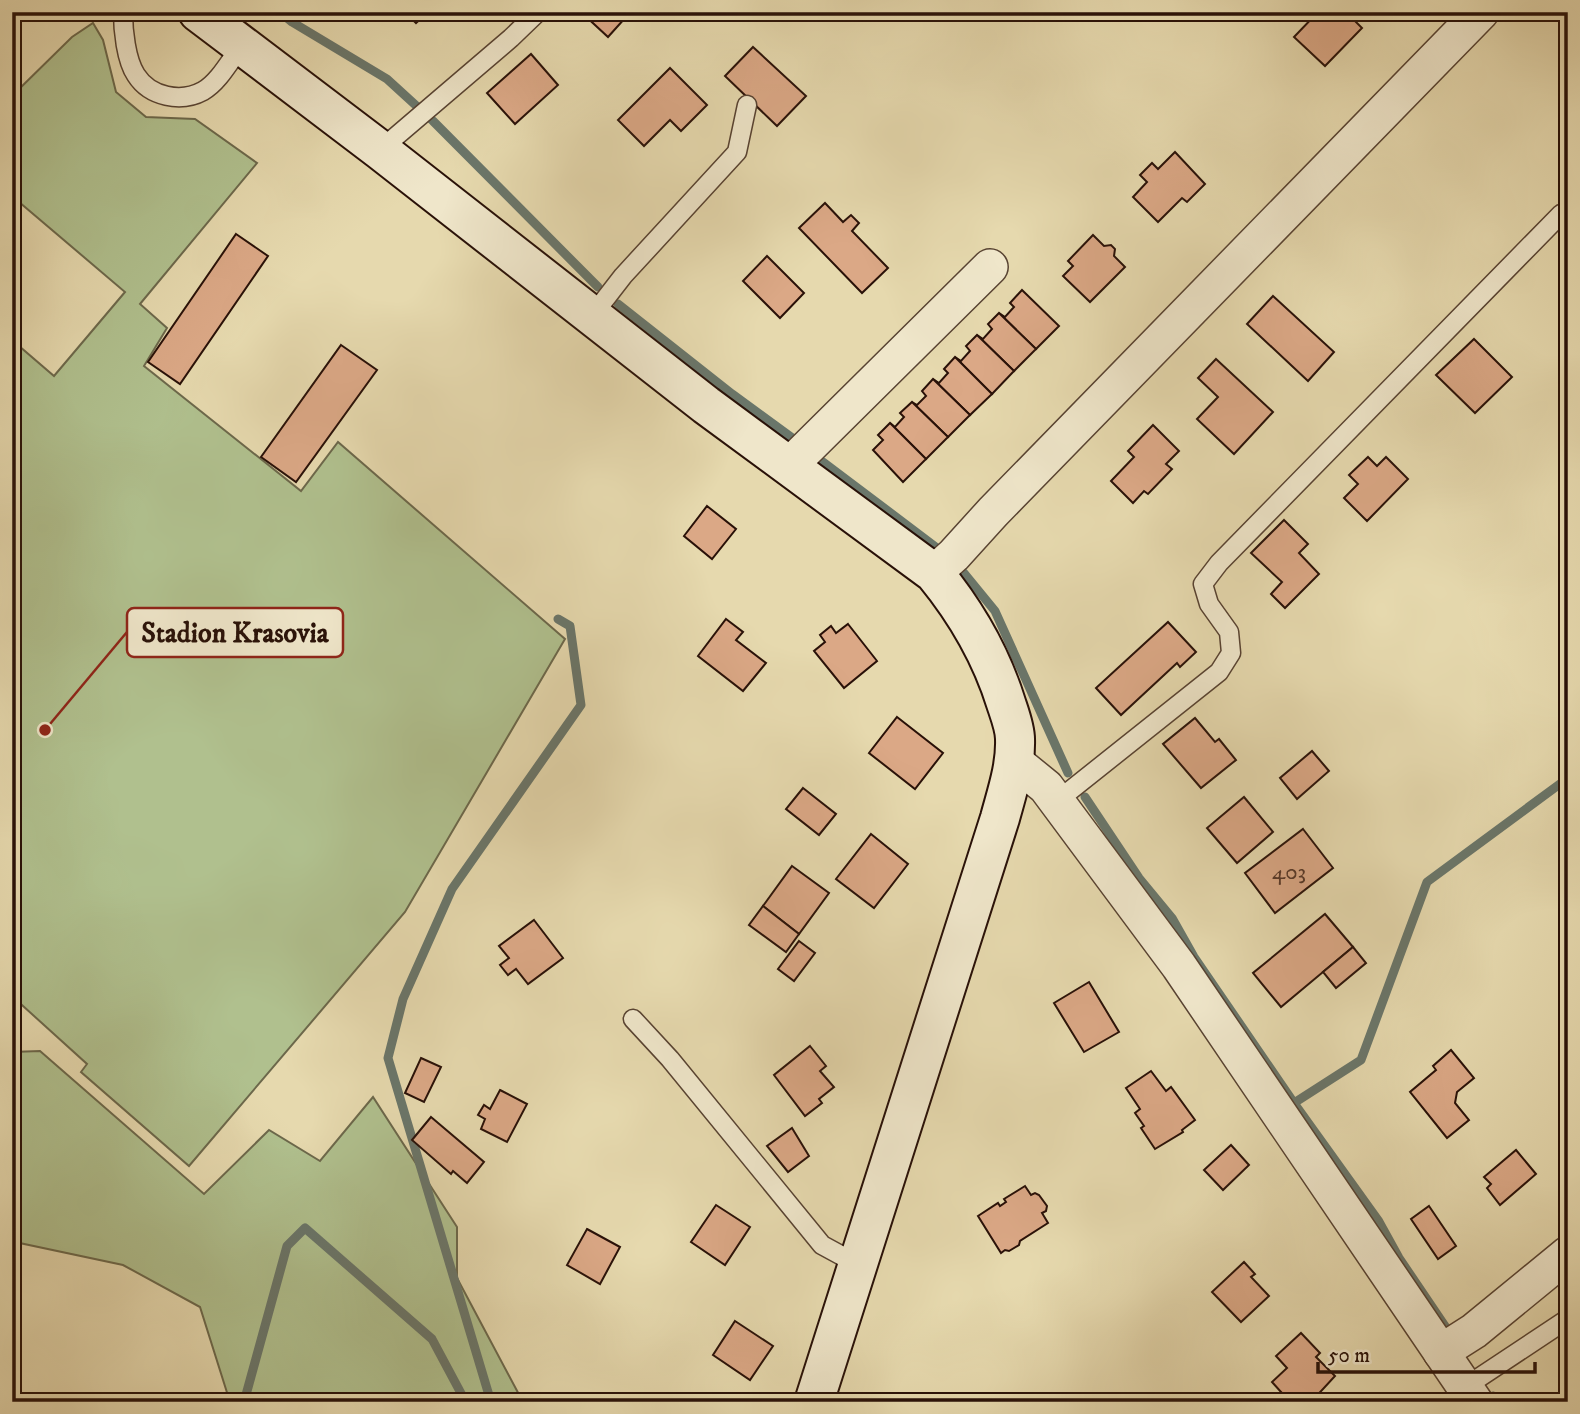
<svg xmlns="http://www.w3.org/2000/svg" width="1580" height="1414" font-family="'IM FELL DW Pica',serif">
<rect width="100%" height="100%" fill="#e6d9ae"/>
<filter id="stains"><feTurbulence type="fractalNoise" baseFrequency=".00286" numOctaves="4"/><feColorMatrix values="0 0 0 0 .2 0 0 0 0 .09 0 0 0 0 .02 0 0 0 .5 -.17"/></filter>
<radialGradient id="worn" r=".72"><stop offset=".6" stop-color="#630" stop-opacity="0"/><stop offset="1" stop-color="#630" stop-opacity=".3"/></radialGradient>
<g fill="#b0c08e" stroke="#6c684b" stroke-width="2">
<path d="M93 23 103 40 116 92 146 117 195 119 257 163 140 304 167 328 144 366 301 491 338 442 565 639 405 912 189 1166 81 1072 87 1064 12 996V340L54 376 125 292 12 196V96L72 37Z"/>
<path d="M40 1051 204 1194 269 1130 320 1161 373 1097 457 1227V1278L523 1402H230L200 1307 123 1265 15 1242 12 1239V1052Z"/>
</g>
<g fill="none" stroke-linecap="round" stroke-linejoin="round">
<g stroke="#6a766a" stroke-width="9">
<path d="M280 12 292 22 387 79 433 121 598 287"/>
<path d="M618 304 732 394 799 443"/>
<path d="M823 462 937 548"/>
<path d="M959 567 995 611 1068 773"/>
<path d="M1085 797 1139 878 1172 918 1194 957 1294 1103 1378 1220 1399 1258 1447 1329"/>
<path d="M1294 1103 1361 1060 1427 882 1568 778"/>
<path d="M1493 1396 1497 1402"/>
<path d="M244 1402 287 1246 305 1228 432 1339 463 1397 468 1402"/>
<path d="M491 1402 388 1058 403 999 452 889 581 705 570 626 558 619"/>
</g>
</g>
<g fill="#dba886" stroke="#291108" stroke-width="2">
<path d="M405 12H428L416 23Z"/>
<path d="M579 12H621L626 17 608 37 582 13Z"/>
<path d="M1318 12H1346L1362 28 1325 66 1294 37Z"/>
<path d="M753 47 806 96 777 126 725 76Z"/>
<path d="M531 54 558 85 515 124 487 93Z"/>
<path d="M670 68 707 105 681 131 670 120 644 146 618 120Z"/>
<path d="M1175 152 1205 184 1187 202 1182 198 1158 222 1133 197 1147 182 1140 175 1152 163 1158 169Z"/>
<path d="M825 203 843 222 851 215 859 223 852 231 888 268 862 293 799 228Z"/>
<path d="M236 234 268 256 180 384 148 362Z"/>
<path d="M1093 235 1104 246 1111 245 1115 249 1114 256 1125 267 1090 302 1063 276 1073 266 1068 261Z"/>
<path d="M767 256 804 293 780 318 743 281Z"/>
<path d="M1022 290 1059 326 1036 349 999 313 1005 317 1014 307 1010 303Z"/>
<path d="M1273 296 1334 352 1308 381 1247 324Z"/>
<path d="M999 313 1036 349 1014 371 977 335 983 339 992 329 988 324Z"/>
<path d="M977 335 1014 371 992 394 955 357 961 361 970 351 966 346Z"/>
<path d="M1474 339 1512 377 1475 413 1436 375Z"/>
<path d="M341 345 377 370 296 482 261 457Z"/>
<path d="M955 357 992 394 970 415 933 379 939 383 948 373 944 369Z"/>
<path d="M1216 359 1273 412 1234 454 1197 419 1218 397 1198 378Z"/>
<path d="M933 379 970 415 948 437 912 402 917 405 926 396 922 391Z"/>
<path d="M912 402 948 437 926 459 890 423 895 427 904 417 900 413Z"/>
<path d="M890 423 926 459 903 482 873 450 883 440 878 435Z"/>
<path d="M1153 425 1179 451 1166 464 1172 469 1148 494 1144 491 1133 503 1111 481 1134 457 1128 451Z"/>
<path d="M1368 457 1377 466 1386 457 1408 479 1367 521 1344 498 1358 484 1349 475Z"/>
<path d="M707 506 736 529 712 559 684 536Z"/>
<path d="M1284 520 1308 544 1299 553 1319 574 1285 608 1271 594 1282 582 1251 553Z"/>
<path d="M726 619 743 632 736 640 766 663 743 691 698 656Z"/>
<path d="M1168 622 1196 652 1180 667 1177 663 1121 715 1096 688Z"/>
<path d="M848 624 877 661 844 688 814 651 825 642 820 635 831 626 836 633Z"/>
<path d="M897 717 943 753 915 789 869 753Z"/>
<path d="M1195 718 1215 742 1219 739 1236 760 1201 788 1163 744Z"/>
<path d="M1312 751 1329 771 1297 799 1280 778Z"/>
<path d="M803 788 836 814 819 835 786 809Z"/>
<path d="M1244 797 1273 832 1237 863 1207 828Z"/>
<path d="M1303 829 1333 868 1275 913 1245 873Z"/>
<path d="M871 834 908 864 874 908 836 879Z"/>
<path d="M792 866 829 893 799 934 763 906Z"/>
<path d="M763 906 799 934 786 952 749 925Z"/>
<path d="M1325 914 1353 947 1281 1007 1253 973Z"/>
<path d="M534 920 563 958 528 984 516 969 508 975 500 965 509 958 499 946Z"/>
<path d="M799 941 815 953 794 981 778 969Z"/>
<path d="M1353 947 1366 963 1336 988 1323 972Z"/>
<path d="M1089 982 1119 1032 1084 1052 1054 1003Z"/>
<path d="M810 1046 826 1066 820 1071 834 1087 819 1099 822 1103 805 1116 774 1075Z"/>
<path d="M1451 1050 1474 1078 1457 1092 1455 1103 1469 1120 1447 1138 1410 1092 1436 1070 1433 1066Z"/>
<path d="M421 1058 441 1067 424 1102 405 1093Z"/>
<path d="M1151 1071 1166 1091 1171 1087 1195 1120 1182 1130 1183 1132 1155 1149 1141 1128 1144 1126 1135 1113 1140 1109 1126 1088Z"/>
<path d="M500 1090 527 1104 507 1142 481 1129 485 1119 478 1115 484 1105 490 1109Z"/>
<path d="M431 1117 484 1162 467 1183 453 1171 451 1174 412 1140Z"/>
<path d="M792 1128 809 1156 788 1172 767 1146Z"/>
<path d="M1231 1145 1249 1165 1223 1190 1204 1170Z"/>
<path d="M1516 1150 1536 1174 1500 1205 1487 1188 1491 1184 1484 1177Z"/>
<path d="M1025 1186 1031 1195 1035 1193 1039 1195 1047 1206 1046 1211 1042 1213 1048 1223 1020 1241 1019 1245 1009 1251 1005 1250 1001 1253 978 1216 998 1203 1000 1206 1006 1202 1004 1199Z"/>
<path d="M716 1205 750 1227 725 1265 691 1242Z"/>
<path d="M1429 1206 1456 1246 1438 1259 1411 1219Z"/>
<path d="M587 1229 620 1247 600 1284 567 1265Z"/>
<path d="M1244 1262 1255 1274 1251 1277 1269 1296 1241 1322 1212 1292Z"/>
<path d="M735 1321 773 1346 750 1380 713 1355Z"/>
<path d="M1301 1333 1320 1353 1316 1357 1335 1376 1312 1401 1307 1395 1300 1402H1290L1272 1382 1287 1368 1276 1356Z"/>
</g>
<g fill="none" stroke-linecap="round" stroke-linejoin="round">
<g stroke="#584332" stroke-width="21">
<g id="lane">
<path d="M123 12C123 30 126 60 136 75 150 97 181 103 203 91 219 82 231 59 242 45"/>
<path d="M380 150 511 38 538 12"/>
<path d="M592 316 623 276 737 152 747 105"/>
<path d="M1057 801 1219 672 1231 653 1229 632 1209 604 1203 584 1219 563 1561 214"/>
<path d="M633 1019 670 1059 822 1245 857 1264"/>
<path d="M1465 1387 1566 1320"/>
</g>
</g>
<g stroke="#584332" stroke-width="38">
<g id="street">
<path d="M789 466 990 267"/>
<path d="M934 573 954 555 993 512 1481 12"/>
<path d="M1014 761 1046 787 1179 966 1475 1402"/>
<path d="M1441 1352 1474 1331 1568 1254"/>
</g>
</g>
<g stroke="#291108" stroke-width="42">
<path id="secondary" d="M198 12 380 150 706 405 934 573C966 612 991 655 1006 703 1010 715 1015 728 1015 739 1016 766 1007 792 1000 818L814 1402"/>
</g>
<use href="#lane" stroke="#efe6ca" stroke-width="18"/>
<use href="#street" stroke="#efe6ca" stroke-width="35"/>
<use href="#secondary" stroke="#efe6ca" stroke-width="38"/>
</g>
<g text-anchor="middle" stroke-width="6" stroke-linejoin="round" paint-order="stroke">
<g font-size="23" fill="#563728">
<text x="1289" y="879">403</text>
</g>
</g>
<path fill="none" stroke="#8f2418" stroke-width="2.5" d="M45 730L127 632"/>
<circle fill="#8f2418" stroke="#efe6ca" stroke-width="2.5" cx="45" cy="730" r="7"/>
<rect fill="#efe6ca" stroke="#8f2418" stroke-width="2.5" x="127" y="608" width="216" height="49" rx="7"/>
<g font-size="28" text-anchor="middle" font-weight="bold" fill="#291108">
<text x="235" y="642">Stadion Krasovia</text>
</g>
<rect width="1580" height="1414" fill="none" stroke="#e6d9ae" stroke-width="42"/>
<rect x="14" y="14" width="1552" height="1386" fill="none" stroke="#291108" stroke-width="3.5"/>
<rect x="21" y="21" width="1538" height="1372" fill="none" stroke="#291108" stroke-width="2"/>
<path d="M1318 1362v10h217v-10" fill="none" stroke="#291108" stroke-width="3.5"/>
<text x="1328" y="1362" font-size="21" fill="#291108" stroke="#efe6ca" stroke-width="5" paint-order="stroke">50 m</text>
<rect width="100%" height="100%" filter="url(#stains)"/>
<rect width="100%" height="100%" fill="url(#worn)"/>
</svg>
